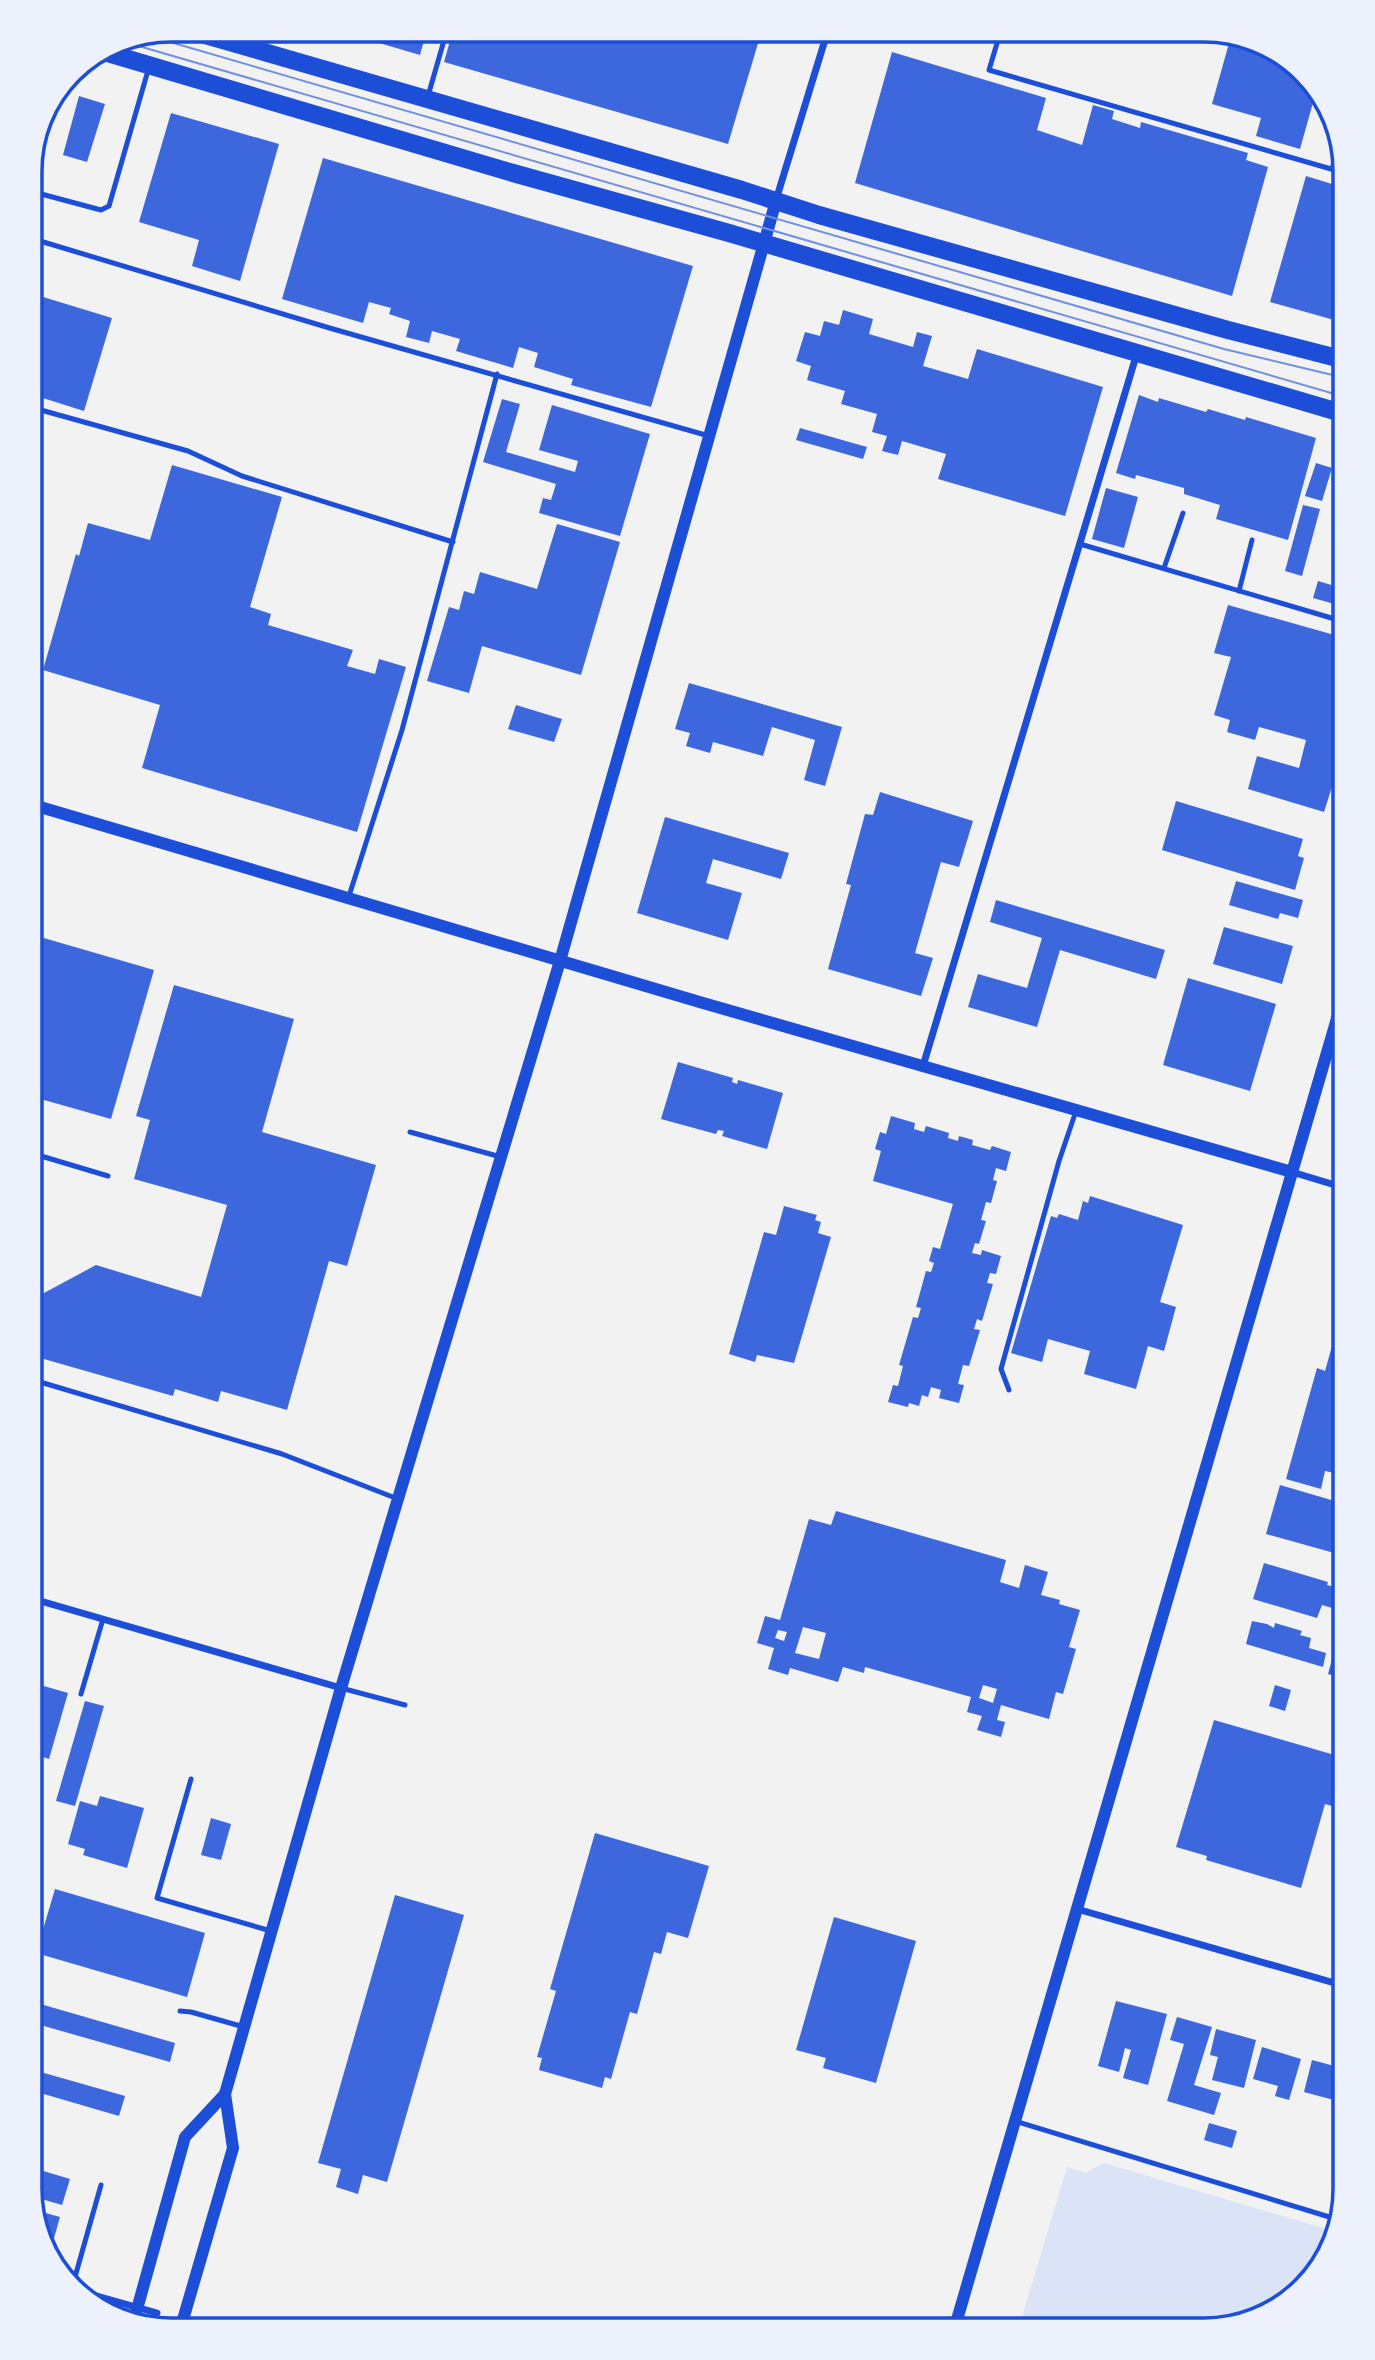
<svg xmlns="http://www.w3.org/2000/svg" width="1375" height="2360" font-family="Raleway,sans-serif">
<rect width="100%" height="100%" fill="#f2f2f2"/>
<path fill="#dbe4f7" d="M1104 2163 1333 2231 1322 2267 1266 2316 1204 2330H1018L1067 2167 1085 2173Z"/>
<g fill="#3d67dc" fill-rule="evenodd">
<path d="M307 30H331L329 37Z"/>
<path d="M335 30H427L420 55Z"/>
<path d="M453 30H762L728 144 444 62Z"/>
<path d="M1231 36 1283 54 1316 92 1300 149 1256 136 1261 118 1212 104Z"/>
<path d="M892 52 1046 98 1037 130 1082 145 1093 105 1114 111 1112 119 1140 128 1141 122 1248 153 1246 160 1268 167 1232 296 855 183Z"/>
<path d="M79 96 105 104 87 162 63 155Z"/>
<path d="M171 113 279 144 240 281 192 266 199 240 139 222Z"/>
<path d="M323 158 693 266 651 407 571 385 573 379 534 367 538 353 519 347 513 368 456 351 460 339 432 331 429 343 406 337 410 321 389 314 391 308 369 302 363 323 282 299Z"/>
<path d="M1306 176 1345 188V323L1270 302Z"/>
<path d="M30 293 112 318 84 411 30 394Z"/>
<path d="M843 310 873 319 869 334 913 347 917 332 932 336 923 366 968 379 977 349 1103 387 1065 516 938 479 946 454 902 441 898 455 882 451 887 436 872 432 877 414 841 404 845 391 807 380 811 366 796 361 805 332 820 336 824 321 839 325Z"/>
<path d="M1139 395 1158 402 1159 398 1206 412 1208 409 1245 420 1246 417 1316 438 1288 540 1216 519 1220 505 1184 494V488L1136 475 1135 479 1116 473Z"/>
<path d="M502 399 520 404 506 452 575 472 578 461 539 450 552 405 650 434 620 536 539 513 543 498 551 500 556 484 483 462Z"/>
<path d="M800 428 867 447 863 459 796 440Z"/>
<path d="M1316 463 1332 468 1322 501 1305 496Z"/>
<path d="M172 465 282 497 250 607 271 614 268 625 353 650 347 666 375 674 379 659 406 667 357 832 142 768 160 705 43 670 76 554 79 556 88 523 150 540Z"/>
<path d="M1106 488 1138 497 1124 548 1092 539Z"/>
<path d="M1303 505 1320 509 1302 576 1285 571Z"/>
<path d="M1341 519 1345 520V557L1332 553Z"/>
<path d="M557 524 620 542 581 675 482 646 469 693 427 681 449 607 459 610 464 591 474 594 480 572 537 589Z"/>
<path d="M1318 581 1345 589V607L1313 598Z"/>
<path d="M1228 605 1345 638V746L1324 812 1248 789 1257 756 1299 768 1306 740 1259 727 1255 740 1227 732 1230 720 1214 715 1231 657 1214 653Z"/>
<path d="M689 683 842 727 825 786 804 780 815 740 772 727 763 756 713 742 710 753 686 746 690 733 675 729Z"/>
<path d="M516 705 562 719 554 742 508 729Z"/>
<path d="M880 792 973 821 959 867 941 862 915 953 933 958 921 996 828 969 851 885 846 884 865 814 873 815Z"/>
<path d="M1176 801 1303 839 1298 856 1304 858 1295 890 1162 850Z"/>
<path d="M665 817 789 853 781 879 713 859 706 883 742 893 728 940 637 913Z"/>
<path d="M1236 881 1303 900 1298 918 1280 913 1278 919 1229 905Z"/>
<path d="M996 900 1165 950 1156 979 1060 950 1037 1027 968 1007 978 974 1027 988 1042 938 990 922Z"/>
<path d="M1224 927 1293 946 1282 984 1213 964Z"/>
<path d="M30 934 154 970 111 1119 30 1096Z"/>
<path d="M1188 978 1276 1004 1250 1091 1163 1065Z"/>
<path d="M174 985 294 1019 262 1132 376 1165 347 1266 329 1261 287 1410 221 1391 218 1402 175 1389 173 1396 30 1355 31 1300 96 1265 201 1297 227 1205 134 1179 150 1120 136 1116Z"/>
<path d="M678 1062 733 1078 732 1082 737 1084 738 1080 783 1093 767 1149 722 1136 724 1131 718 1130 716 1134 661 1119Z"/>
<path d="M891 1116 915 1123 914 1129 924 1132 926 1126 949 1133 948 1138 958 1141 959 1136 973 1140 972 1145 990 1150 992 1146 1011 1152 1006 1171 996 1168 993 1180 997 1181 991 1203 986 1202 981 1220 986 1221 979 1244 975 1243 972 1253 981 1255 982 1250 1001 1256 996 1274 990 1273 987 1283 993 1284 982 1321 977 1319 974 1329 980 1330 969 1366 963 1365 958 1384 964 1385 959 1403 939 1398 941 1390 931 1387 928 1397 922 1395 919 1406 909 1403 908 1407 888 1402 893 1385 898 1386 903 1366 899 1365 913 1317 918 1318 921 1308 916 1307 926 1271 931 1272 934 1263 929 1261 933 1247 940 1249 953 1204 873 1181 881 1151 875 1149 880 1132 886 1134Z"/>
<path d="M1090 1196 1183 1225 1160 1302 1176 1307 1164 1351 1148 1346 1136 1389 1084 1374 1090 1351 1048 1339 1042 1362 1011 1353 1051 1216 1057 1218 1059 1214 1078 1220 1083 1201 1088 1203Z"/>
<path d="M784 1206 817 1215 815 1220 821 1222 818 1233 831 1237 794 1363 757 1355 755 1362 729 1354 764 1232 776 1235Z"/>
<path d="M1339 1296 1345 1297V1475L1325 1471 1321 1489 1286 1479 1317 1368 1325 1371 1341 1314 1334 1312Z"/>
<path d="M1280 1485 1345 1504V1556L1266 1534Z"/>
<path d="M836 1511 1006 1560 1000 1582 1019 1588 1025 1565 1048 1572 1041 1595 1060 1600 1059 1604 1080 1610 1069 1647 1076 1649 1063 1694 1056 1692 1049 1719 1001 1705 997 1720 1005 1722 1001 1737 977 1730 982 1716 967 1712 971 1697 865 1667 864 1673 843 1667 838 1682 790 1668 788 1675 768 1669 774 1648 757 1643 765 1616 780 1620 809 1519 831 1525ZM803 1627 826 1633 819 1659 795 1653ZM778 1630 787 1632 784 1641 775 1638ZM983 1685 997 1689 993 1703 979 1698Z"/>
<path d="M1264 1563 1328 1582 1327 1585 1345 1590V1617L1341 1615 1342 1611 1322 1605 1317 1618 1253 1599Z"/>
<path d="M1252 1621 1267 1624 1274 1628 1275 1623 1302 1631 1300 1635 1311 1638 1309 1648 1326 1653 1323 1667 1246 1644Z"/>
<path d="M1335 1648 1345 1651V1679L1328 1674Z"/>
<path d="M30 1682 68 1693 49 1759 30 1753Z"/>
<path d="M1275 1685 1291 1690 1285 1711 1269 1706Z"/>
<path d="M85 1701 104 1706 75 1806 56 1801Z"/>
<path d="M1214 1720 1338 1756 1334 1771 1345 1775V1787L1339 1808 1325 1804 1301 1888 1206 1860 1207 1856 1176 1847Z"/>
<path d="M100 1796 144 1808 127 1868 83 1855 85 1849 68 1844 80 1801 97 1806Z"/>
<path d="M211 1818 231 1824 221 1860 201 1855Z"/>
<path d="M595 1833 709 1866 688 1938 667 1932 661 1954 654 1952 637 2014 630 2012 611 2079 605 2077 602 2088 539 2070 542 2058 537 2057 556 1991 550 1989Z"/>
<path d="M55 1889 205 1933 187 1997 36 1953Z"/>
<path d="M395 1895 464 1915 387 2182 363 2175 358 2194 336 2187 341 2169 318 2163Z"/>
<path d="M834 1917 916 1941 876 2083 823 2068 826 2058 796 2050Z"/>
<path d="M30 2001 175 2043 170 2062 30 2022Z"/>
<path d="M1116 2001 1167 2014 1148 2085 1123 2078 1131 2050 1125 2048 1119 2072 1098 2066Z"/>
<path d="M1177 2017 1212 2027 1194 2085 1221 2093 1214 2115 1167 2101 1184 2044 1170 2040Z"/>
<path d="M1216 2029 1256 2040 1244 2088 1212 2080 1218 2057 1210 2055Z"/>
<path d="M1262 2047 1301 2059 1289 2100 1275 2096 1278 2086 1253 2079Z"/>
<path d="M1312 2060 1342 2068 1334 2100 1304 2092Z"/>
<path d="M30 2069 125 2096 119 2116 30 2090Z"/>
<path d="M1209 2123 1237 2131 1232 2148 1204 2140Z"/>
<path d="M30 2167 70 2179 62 2205 31 2196Z"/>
<path d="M35 2210 60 2217 49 2256 44 2251Z"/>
</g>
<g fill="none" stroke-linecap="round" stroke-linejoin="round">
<g stroke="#1d4ed8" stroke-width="5">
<path d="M1001 30 989 70 1345 173"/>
<path d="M428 96 447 30"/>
<path d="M1332 169 1339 146"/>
<path d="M30 191 101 210 109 206 149 67"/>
<path d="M30 238 333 329 709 436"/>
<path d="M30 407 188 451 242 476 453 542"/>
<path d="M1080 544 1345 622"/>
<path d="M1164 568 1183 513"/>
<path d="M1239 591 1252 540"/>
<path d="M349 896 402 730 497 374"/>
<path d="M410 1132 501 1157"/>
<path d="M30 1189 41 1156 108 1176"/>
<path d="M30 1379 282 1454 398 1499"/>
<path d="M1009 1390 1001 1369 1059 1161 1076 1111"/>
<path d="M341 1688 405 1705"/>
<path d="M81 1694 103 1619"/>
<path d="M191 1779 157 1898 271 1931"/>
<path d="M180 2011 191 2012 244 2027"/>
<path d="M1015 2121 1336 2219"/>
<path d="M73 2284 101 2185"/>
</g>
<g stroke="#1d4ed8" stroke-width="7">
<path d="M776 200 828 30"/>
<path d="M923 1066 1137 353"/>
<path d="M1292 1172 1345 1188"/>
<path d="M30 1598 341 1688"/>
<path d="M1077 1909 1345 1986"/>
<path d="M79 2291 157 2313"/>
</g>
<g stroke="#1d4ed8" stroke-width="12">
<path d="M30 804 703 1003 1292 1172"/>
<path d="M134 2320 185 2137 225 2094"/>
<path d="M180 2330 233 2148 225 2094 341 1688 560 961 776 201"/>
<path d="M954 2330 1345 991"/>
</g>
<g stroke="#1d4ed8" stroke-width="18">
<path d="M188 30 742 190 819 215 1228 330 1345 360"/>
<path d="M101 51 513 173 729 233 1345 414"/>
</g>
<g stroke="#7290e2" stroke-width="2">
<path d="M146 35 1224 349 1345 378"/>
<path d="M118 40 1345 397"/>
</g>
</g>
<path d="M0 0H1375V2360H0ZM171 42H1204A129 129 0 0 1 1333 171V2189A129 129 0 0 1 1204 2318H171A129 129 0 0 1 42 2189V171A129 129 0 0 1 171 42Z" fill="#edf1fc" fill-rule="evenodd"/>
<path fill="none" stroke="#1d4ed8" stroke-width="3.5" d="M171 42H1204A129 129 0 0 1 1333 171V2189A129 129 0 0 1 1204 2318H171A129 129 0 0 1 42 2189V171A129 129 0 0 1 171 42Z"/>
</svg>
